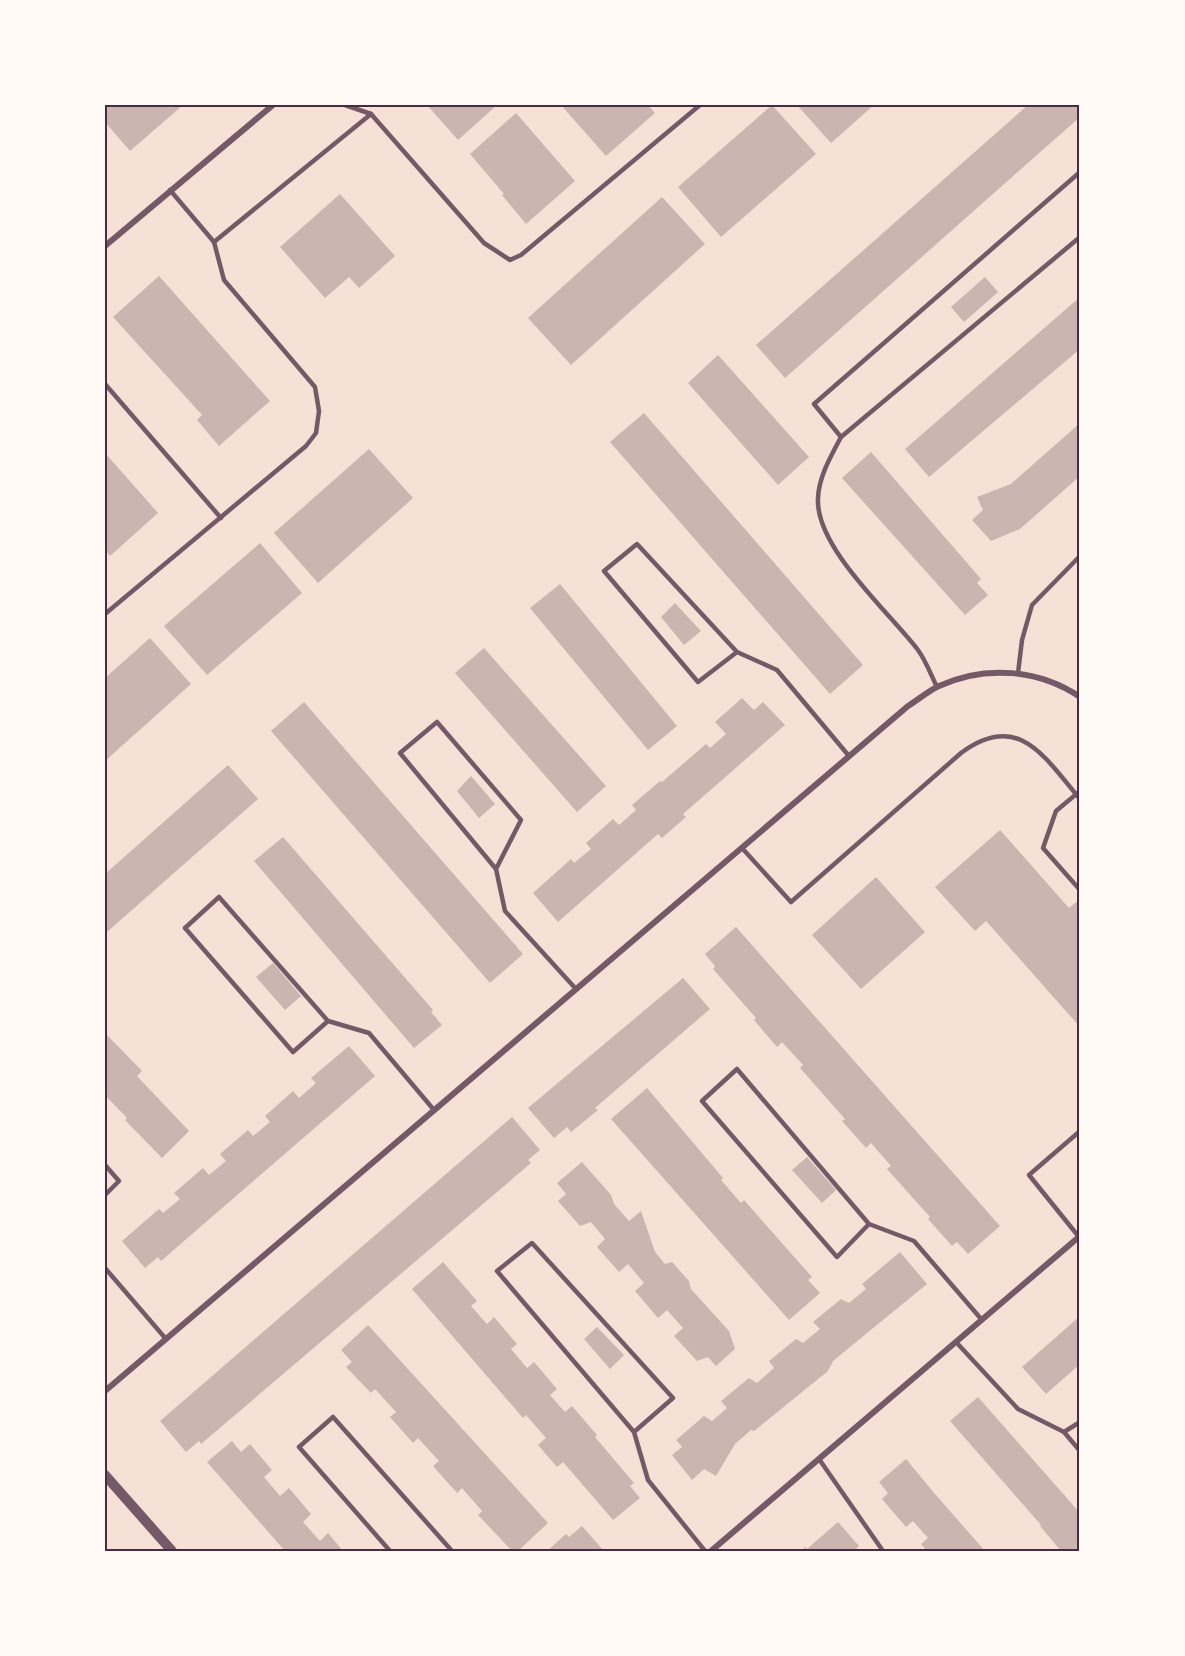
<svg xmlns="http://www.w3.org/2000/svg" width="1185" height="1656" font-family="Spectral,serif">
<rect width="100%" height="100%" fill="#f7e1d7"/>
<g fill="#ccb4b1">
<path d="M105 105H183L130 151 105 122Z"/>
<path d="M427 105H497L458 140Z"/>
<path d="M561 105H648L655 113 606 156Z"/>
<path d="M772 105 816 154 721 237 678 187Z"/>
<path d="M797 105H874L831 143Z"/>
<path d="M1028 105H1077L1080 108V117L785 378 756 345Z"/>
<path d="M516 113 575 181 526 224 502 195 504 194 470 154Z"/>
<path d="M340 194 395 256 359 288 349 277 325 298 280 247Z"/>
<path d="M662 197 705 244 571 365 528 318Z"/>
<path d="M159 276 270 401 219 446 197 420 202 415 113 317Z"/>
<path d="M985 277 998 292 964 322 951 307Z"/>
<path d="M1080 297V349L929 477 905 449Z"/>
<path d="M718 355 809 457 778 485 688 383Z"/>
<path d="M644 413 863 665 830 694 610 442Z"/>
<path d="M1080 423V476L1020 529 991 541 972 520 983 510 977 497 1011 484Z"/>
<path d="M369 449 413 498 318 583 274 533Z"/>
<path d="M871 452 981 579 977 583 988 595 965 615 842 478Z"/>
<path d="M105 453 158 513 110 556 105 550Z"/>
<path d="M260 543 302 593 207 675 164 626Z"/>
<path d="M560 584 677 726 648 750 530 608Z"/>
<path d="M675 603 701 631 684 645 661 617Z"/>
<path d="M150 638 191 684 105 761V678Z"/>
<path d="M484 648 606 786 577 812 455 673Z"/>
<path d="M742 698 754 710 763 702 785 725 683 814 686 817 662 838 658 834 558 922 533 893 571 859 574 863 591 849 586 843 613 819 619 825 636 810 632 805 660 781 662 782 706 744 710 748 726 734 715 722Z"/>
<path d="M304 702 523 954 490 983 271 731Z"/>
<path d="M228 765 258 799 107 932 105 931V874Z"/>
<path d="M471 776 495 804 479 818 457 791Z"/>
<path d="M1000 830 1069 908 1076 902 1080 907V920L1078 922 1080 924V1027L986 921 975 931 935 887Z"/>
<path d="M283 837 433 1010 431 1012 442 1025 414 1048 254 861Z"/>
<path d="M876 877 925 932 861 989 812 935Z"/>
<path d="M736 927 1000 1226 968 1254 957 1242 952 1246 928 1219 930 1217 887 1169 891 1166 871 1143 866 1148 842 1121 845 1119 800 1068 803 1065 782 1042 777 1047 754 1020 756 1018 713 969 715 966 705 954Z"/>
<path d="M273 963 301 996 285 1010 256 977Z"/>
<path d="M683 978 710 1009 595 1108 598 1110 571 1132 567 1127 554 1138 528 1108Z"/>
<path d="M105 1033 142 1071 137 1076 189 1131 162 1158 125 1120 127 1118 105 1095Z"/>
<path d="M349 1046 375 1076 161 1261 158 1257 145 1268 122 1241 159 1209 163 1213 180 1199 174 1193 203 1168 209 1175 226 1161 220 1154 248 1130 253 1136 270 1122 265 1116 293 1091 299 1098 316 1083 311 1078Z"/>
<path d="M647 1088 723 1178 721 1180 741 1203 744 1200 812 1277 808 1280 820 1293 789 1320 611 1119Z"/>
<path d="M512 1117 540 1150 528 1160 531 1163 201 1444 199 1441 186 1452 160 1421Z"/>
<path d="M807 1157 836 1190 822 1203 792 1170Z"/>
<path d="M582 1162 611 1195 614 1204 629 1221 641 1211 655 1252 665 1264 672 1262 689 1281 691 1289 729 1331 735 1349 716 1366 708 1357 697 1361 674 1336 683 1328 667 1310 658 1318 635 1291 644 1283 628 1264 619 1272 597 1247 605 1239 591 1222 580 1226 558 1201 566 1194 557 1183Z"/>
<path d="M900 1252 927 1284 833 1361 828 1371 754 1431 751 1430 735 1444 716 1476 704 1469 692 1480 672 1455 682 1447 676 1440 704 1416 712 1421 727 1408 721 1401 749 1378 757 1383 774 1368 769 1361 796 1339 803 1343 820 1329 813 1322 841 1299 849 1303 866 1289 862 1284Z"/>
<path d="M443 1262 477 1301 471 1306 487 1324 494 1317 517 1344 511 1349 527 1368 534 1362 557 1389 550 1395 565 1412 572 1406 597 1435 595 1437 634 1483 630 1486 640 1498 613 1520 563 1462 557 1467 538 1445 546 1438 526 1415 523 1418 412 1289Z"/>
<path d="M1080 1316V1364L1046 1394 1022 1367Z"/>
<path d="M368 1325 548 1523 518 1551H512L478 1515 482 1511 462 1488 457 1493 433 1466 439 1461 418 1438 413 1443 390 1417 396 1412 375 1389 371 1393 346 1367 352 1362 341 1350Z"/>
<path d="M597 1327 624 1355 610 1369 584 1339Z"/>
<path d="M978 1397 1080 1513V1551H1061L1040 1526 1041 1525 950 1421Z"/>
<path d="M232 1441 241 1452 250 1444 272 1470 264 1477 280 1496 289 1488 311 1514 303 1522 320 1541 328 1533 343 1551H285L207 1462Z"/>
<path d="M906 1459 935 1494 985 1551H927L921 1544 928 1538 913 1521 906 1527 882 1499 888 1493 879 1482Z"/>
<path d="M838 1522 859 1546 854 1551H801L805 1547 807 1549Z"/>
<path d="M582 1526 604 1551H547L566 1534 569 1537Z"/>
</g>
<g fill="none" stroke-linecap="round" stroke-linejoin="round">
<g stroke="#755966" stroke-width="4.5">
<path d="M345 105 371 114 484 243 510 260 521 255 700 105"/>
<path d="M214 242 371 114"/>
<path d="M105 384 221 518"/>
<path d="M841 437 814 404 1080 172"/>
<path d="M105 614 306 446 316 433 319 411 315 387 224 280 214 242 170 190"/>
<path d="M737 652 698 682 604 571 637 544 737 652 777 670 849 756"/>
<path d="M1018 673 1022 640 1032 605 1080 556"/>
<path d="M937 687C931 675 926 661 918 650 889 612 815 547 818 498 819 476 831 456 841 437L1080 237"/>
<path d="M1080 791 1056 811 1043 848 1080 890"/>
<path d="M742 848 791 902 961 753C1019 710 1045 758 1080 799"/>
<path d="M496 869 400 753 437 722 521 820 496 869 505 911 576 989"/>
<path d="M328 1021 293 1052 185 928 219 897 328 1021 369 1033 434 1110"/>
<path d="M105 1165 119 1181 105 1195"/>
<path d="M869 1224 837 1257 702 1101 737 1069 869 1224 914 1241 982 1320"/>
<path d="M1079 1237 1029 1175 1080 1131"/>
<path d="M105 1268 166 1339"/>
<path d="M956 1342 1018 1409 1064 1432 1080 1451"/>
<path d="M634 1432 673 1398 532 1243 497 1271 634 1432 648 1480 705 1551"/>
<path d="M1064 1432 1080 1422"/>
<path d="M819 1459 883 1551"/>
<path d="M390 1551 299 1447 333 1417 452 1551"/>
</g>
<g stroke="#755966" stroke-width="6">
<path d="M105 246 273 105"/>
<path d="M105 1391 908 706C918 700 928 691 939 686 985 665 1038 669 1080 697"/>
<path d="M711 1551 1080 1236"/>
</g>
<path stroke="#755966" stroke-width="10" d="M105 1475 172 1551"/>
</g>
<rect width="1185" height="1656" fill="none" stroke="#fffaf5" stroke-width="213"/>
<rect x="106" y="106" width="972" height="1444" fill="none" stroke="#4a2c40" stroke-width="2"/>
</svg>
